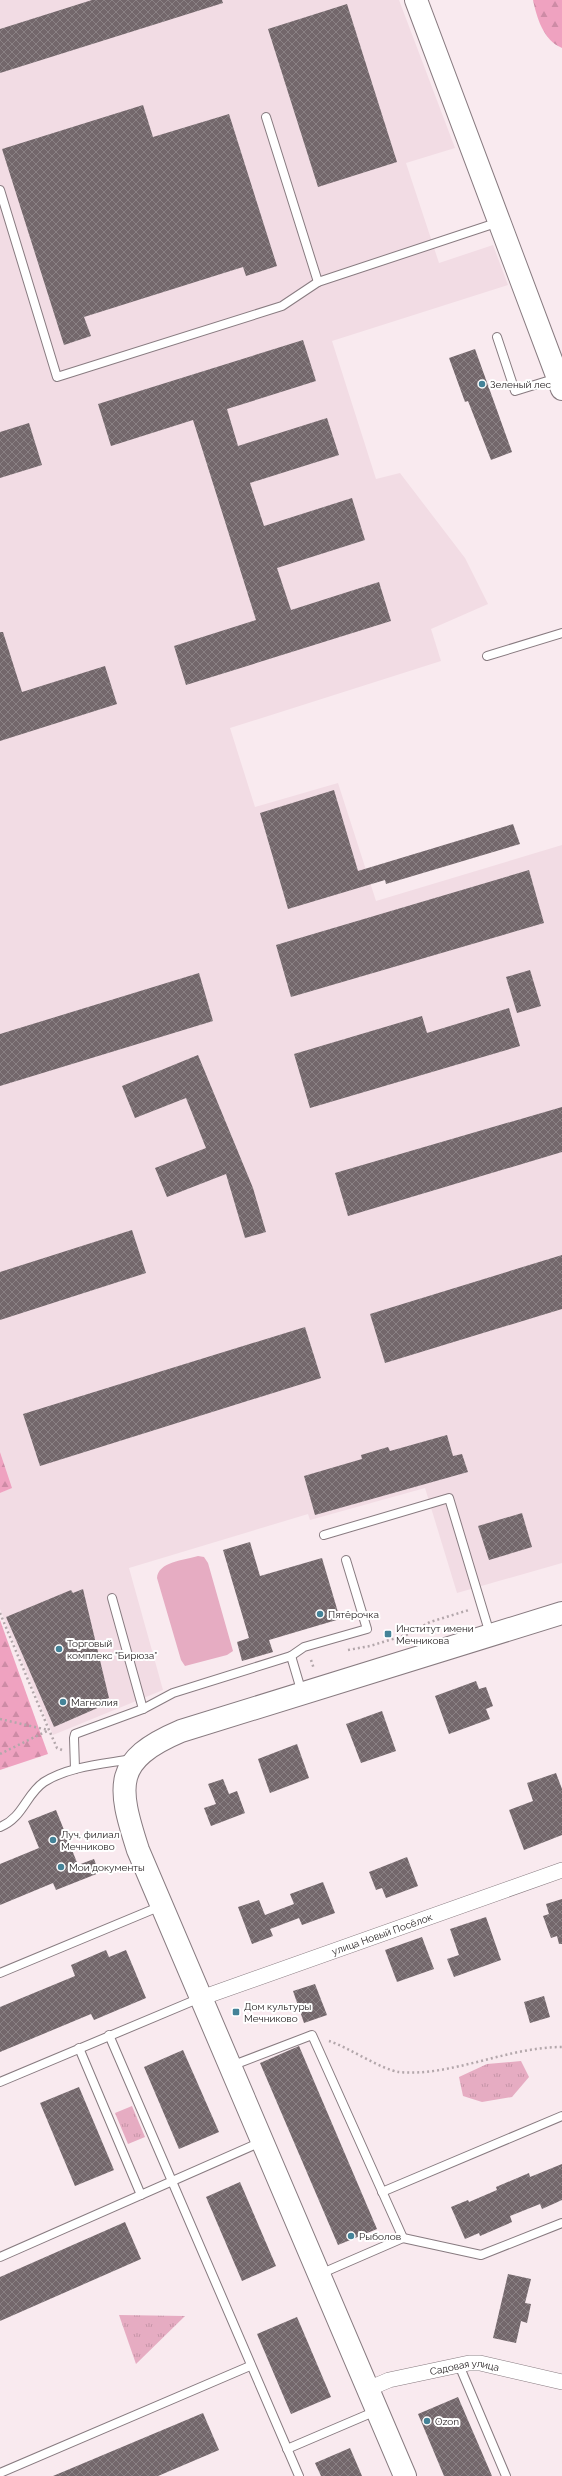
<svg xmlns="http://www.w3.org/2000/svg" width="562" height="2476" font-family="Raleway,sans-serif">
<defs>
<pattern id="grass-tufts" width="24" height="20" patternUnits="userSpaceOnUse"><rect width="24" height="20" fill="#e6acc2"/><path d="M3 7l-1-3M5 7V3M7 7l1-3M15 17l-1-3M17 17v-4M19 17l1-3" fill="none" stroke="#c594a7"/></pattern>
<pattern id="forest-firs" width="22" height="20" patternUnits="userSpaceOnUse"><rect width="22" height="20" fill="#efa2c0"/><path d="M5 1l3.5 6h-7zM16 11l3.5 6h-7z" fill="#cd8ba5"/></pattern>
<pattern id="building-cross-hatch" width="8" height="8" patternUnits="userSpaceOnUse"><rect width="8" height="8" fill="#73676b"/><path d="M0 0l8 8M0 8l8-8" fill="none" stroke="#8a8184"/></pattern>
</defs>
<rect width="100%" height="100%" fill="#f9eaef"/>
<path fill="#f2dce4" d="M0 0H399L455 148 406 163 439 263 493 245 508 285 332 341 376 479 400 473 465 558 488 604 431 629 441 661 230 728 255 807 338 783 376 901 562 845V1563L457 1593 425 1488 310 1520 308 1514 129 1568 163 1690 53 1735 0 1609V1493L11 1488 0 1452Z"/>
<g fill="url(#grass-tufts)">
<path d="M521 2061 529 2077 512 2097 482 2102 463 2096 459 2077 487 2064Z"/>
<path d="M132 2106 145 2137 128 2144 115 2113Z"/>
<path d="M119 2315 185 2316 136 2364Z"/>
</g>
<g fill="url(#forest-firs)">
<path d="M533 0H562V48C543 40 537 18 533 0Z"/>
<path d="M0 1452 12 1488 0 1493Z"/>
<path d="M0 1620 48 1754 0 1770Z"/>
</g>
<path fill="#e6acc2" d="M198 1556 204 1557 208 1563 233 1651 227 1655 185 1666 181 1660 157 1578C158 1562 184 1560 198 1556Z"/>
<g fill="url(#building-cross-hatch)">
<path d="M92 0H222L223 3 0 73V29Z"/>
<path d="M347 4 397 162 318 187 268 29Z"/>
<path d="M143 105 153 137 229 114 277 266 246 276 243 267 84 317 91 336 64 345 2 149Z"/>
<path d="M303 340 316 381 227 409 238 446 327 418 339 455 250 483 264 526 352 498 365 540 277 568 291 610 379 582 391 621 186 685 174 646 256 620 193 420 111 446 98 404Z"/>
<path d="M475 349 512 452 491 460 468 401 465 402 449 358Z"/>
<path d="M29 423 42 465 0 478V432Z"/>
<path d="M0 632H3L22 692 105 666 117 704 0 741Z"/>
<path d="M334 790 358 871 513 824 520 844 386 884 385 880 288 909 260 813Z"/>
<path d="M529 870 544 923 291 997 276 945Z"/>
<path d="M530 970 541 1006 517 1013 506 977Z"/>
<path d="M199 973 213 1021 0 1086V1034Z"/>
<path d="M509 1008 520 1046 310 1108 294 1054 422 1016 427 1033Z"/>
<path d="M198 1055 253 1188 266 1232 245 1238 226 1174 167 1197 155 1168 206 1148 186 1098 135 1118 122 1086Z"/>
<path d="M562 1107V1152L348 1216 335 1173Z"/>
<path d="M132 1230 146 1273 0 1320V1272Z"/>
<path d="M562 1255V1309L385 1363 370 1314Z"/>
<path d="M305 1327 321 1378 40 1466 23 1414Z"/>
<path d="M447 1435 453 1456 462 1454 468 1472 315 1515 304 1476 362 1459 361 1455 388 1447 390 1451Z"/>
<path d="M522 1513 532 1547 489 1560 478 1526Z"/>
<path d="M250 1542 260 1576 322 1558 340 1619 269 1640 273 1652 242 1661 237 1642 249 1638 223 1550Z"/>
<path d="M83 1589 109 1698 100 1701 102 1706 54 1727 6 1617 71 1590 73 1593Z"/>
<path d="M476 1681 479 1689 486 1687 493 1706 486 1709 490 1719 449 1734 435 1696Z"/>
<path d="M382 1711 396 1751 361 1763 346 1724Z"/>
<path d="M297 1744 309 1778 270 1793 258 1759Z"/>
<path d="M556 1773 562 1789V1835L524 1850 509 1810 533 1801 527 1783Z"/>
<path d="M223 1779 229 1794 237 1791 245 1813 211 1826 204 1808 216 1804 208 1784Z"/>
<path d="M56 1810 78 1865 94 1859 99 1873 56 1890 53 1883 0 1905V1864L39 1848 28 1821Z"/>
<path d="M407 1857 418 1886 386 1898 382 1888 376 1890 369 1872Z"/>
<path d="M323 1882 335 1913 302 1925 299 1918 270 1929 273 1936 252 1944 238 1907 259 1900 265 1915 294 1904 290 1894Z"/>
<path d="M562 1899V1944H559L557 1936 551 1938 543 1916 549 1914 546 1904Z"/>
<path d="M486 1917 501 1960 454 1977 447 1959 459 1955 450 1929Z"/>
<path d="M422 1937 434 1969 397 1982 385 1950Z"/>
<path d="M106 1950 109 1957 126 1950 146 1998 94 2020 91 2014 0 2052V2007L75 1976 71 1965Z"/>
<path d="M315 1984 327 2015 304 2023 293 1991Z"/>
<path d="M544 1996 550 2017 530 2023 524 2002Z"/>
<path d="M299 2046 377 2229 338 2245 260 2063Z"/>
<path d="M183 2050 219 2132 179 2149 144 2067Z"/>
<path d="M79 2087 114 2170 75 2186 40 2103Z"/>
<path d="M562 2164V2200L542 2209 540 2204 510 2216 512 2222 480 2236 479 2233 465 2239 451 2207 468 2200 469 2202 497 2190 496 2187 529 2173 530 2177Z"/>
<path d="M240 2182 276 2266 242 2281 206 2197Z"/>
<path d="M125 2222 141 2259 0 2321V2277Z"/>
<path d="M508 2274 531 2279 525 2303 531 2304 527 2323 521 2321 516 2343 493 2338Z"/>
<path d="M297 2317 331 2397 291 2414 257 2334Z"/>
<path d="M458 2397 492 2476H444L418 2414Z"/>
<path d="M203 2413 219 2450 158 2476H53Z"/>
<path d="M350 2448 362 2476H321L315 2463Z"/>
</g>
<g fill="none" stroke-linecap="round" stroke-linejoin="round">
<g stroke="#887b80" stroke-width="10">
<g id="service">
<path d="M266 117 318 282 499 222"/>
<path d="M0 190 57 377 282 306 318 282"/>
<path d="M497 337 515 391 557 378"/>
<path d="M487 656 562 633"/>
<path d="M324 1535 449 1498 490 1634"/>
<path d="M112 1598 143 1709"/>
<path d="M291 1656 304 1647 367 1629 346 1560"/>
<path d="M75 1769 74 1738 75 1734 143 1709 173 1693 291 1656 302 1693"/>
<path d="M0 1827C23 1818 26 1794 44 1782 69 1766 104 1764 132 1759"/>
<path d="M0 1973 161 1906"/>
<path d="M109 2035 299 2476"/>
<path d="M79 2048 141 2195"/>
<path d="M231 2066 312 2035 403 2238 320 2274"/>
<path d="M0 2082 200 1998"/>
<path d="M382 2192 562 2116"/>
<path d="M403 2238 481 2255 562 2223"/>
<path d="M0 2257 261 2142"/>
<path d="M459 2365 506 2476"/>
<path d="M287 2449 376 2411"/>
<path d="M0 2473 250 2366"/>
</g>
</g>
<g stroke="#887b80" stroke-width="16">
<g id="minor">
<path id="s1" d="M201 1998 562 1870"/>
<path id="s2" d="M368 2389 389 2380 469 2363H480L562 2382"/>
</g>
</g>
<g stroke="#887b80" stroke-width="24">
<g id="secondary">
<path d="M416 0 562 389"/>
<path d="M405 2476 138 1850C117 1785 113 1760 181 1731L562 1613"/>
</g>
</g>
<g stroke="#b3a7ab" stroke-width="2.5" stroke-dasharray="2 3" stroke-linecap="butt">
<path d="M0 1613 49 1730 57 1748 62 1750"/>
<path d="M348 1650 370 1646 409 1634 430 1622 469 1610"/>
<path d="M311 1660 314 1669"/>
<path d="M0 1719 48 1730"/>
<path d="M0 1754 49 1730"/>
<path d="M329 2041C348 2047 382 2070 399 2072 451 2077 507 2047 562 2047"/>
</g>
<use href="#service" stroke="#fff" stroke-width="8"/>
<use href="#minor" stroke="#fff" stroke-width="15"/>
<use href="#secondary" stroke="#fff" stroke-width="22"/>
</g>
<g fill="#448398" stroke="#fff" stroke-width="1.5">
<circle cx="482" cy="384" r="4"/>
<circle cx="320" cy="1614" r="4"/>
<rect x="384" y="1630" width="8" height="8" rx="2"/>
<circle cx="59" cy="1649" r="4"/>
<circle cx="63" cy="1702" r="4"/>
<circle cx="53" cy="1840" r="4"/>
<circle cx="61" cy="1867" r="4"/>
<rect x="232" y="2008" width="8" height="8" rx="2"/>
<circle cx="351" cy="2236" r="4"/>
<circle cx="427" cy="2421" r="4"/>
</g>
<g text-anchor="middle" stroke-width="4" stroke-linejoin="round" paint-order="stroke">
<g font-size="10" fill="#292425" stroke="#fff" text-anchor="start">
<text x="490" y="388">Зеленый лес</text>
<text x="328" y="1618">Пятёрочка</text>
<text x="396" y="1632">Институт имени<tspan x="396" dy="12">Мечникова</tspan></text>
<text x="67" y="1647">Торговый<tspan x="67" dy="12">комплекс "Бирюза"</tspan></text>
<text x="71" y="1706">Магнолия</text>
<text x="61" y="1838">Луч, филиал<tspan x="61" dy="12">Мечниково</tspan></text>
<text x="69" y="1871">Мои документы</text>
<text x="244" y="2010">Дом культуры<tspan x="244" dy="12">Мечниково</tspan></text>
<text x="359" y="2240">Рыболов</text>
<text x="435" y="2425">Ozon</text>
</g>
<g font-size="10" fill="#292425" stroke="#fff">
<text dy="4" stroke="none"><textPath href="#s1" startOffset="192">улица Новый Посёлок</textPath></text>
<text dy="4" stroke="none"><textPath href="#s2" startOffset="100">Садовая улица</textPath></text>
</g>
</g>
</svg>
